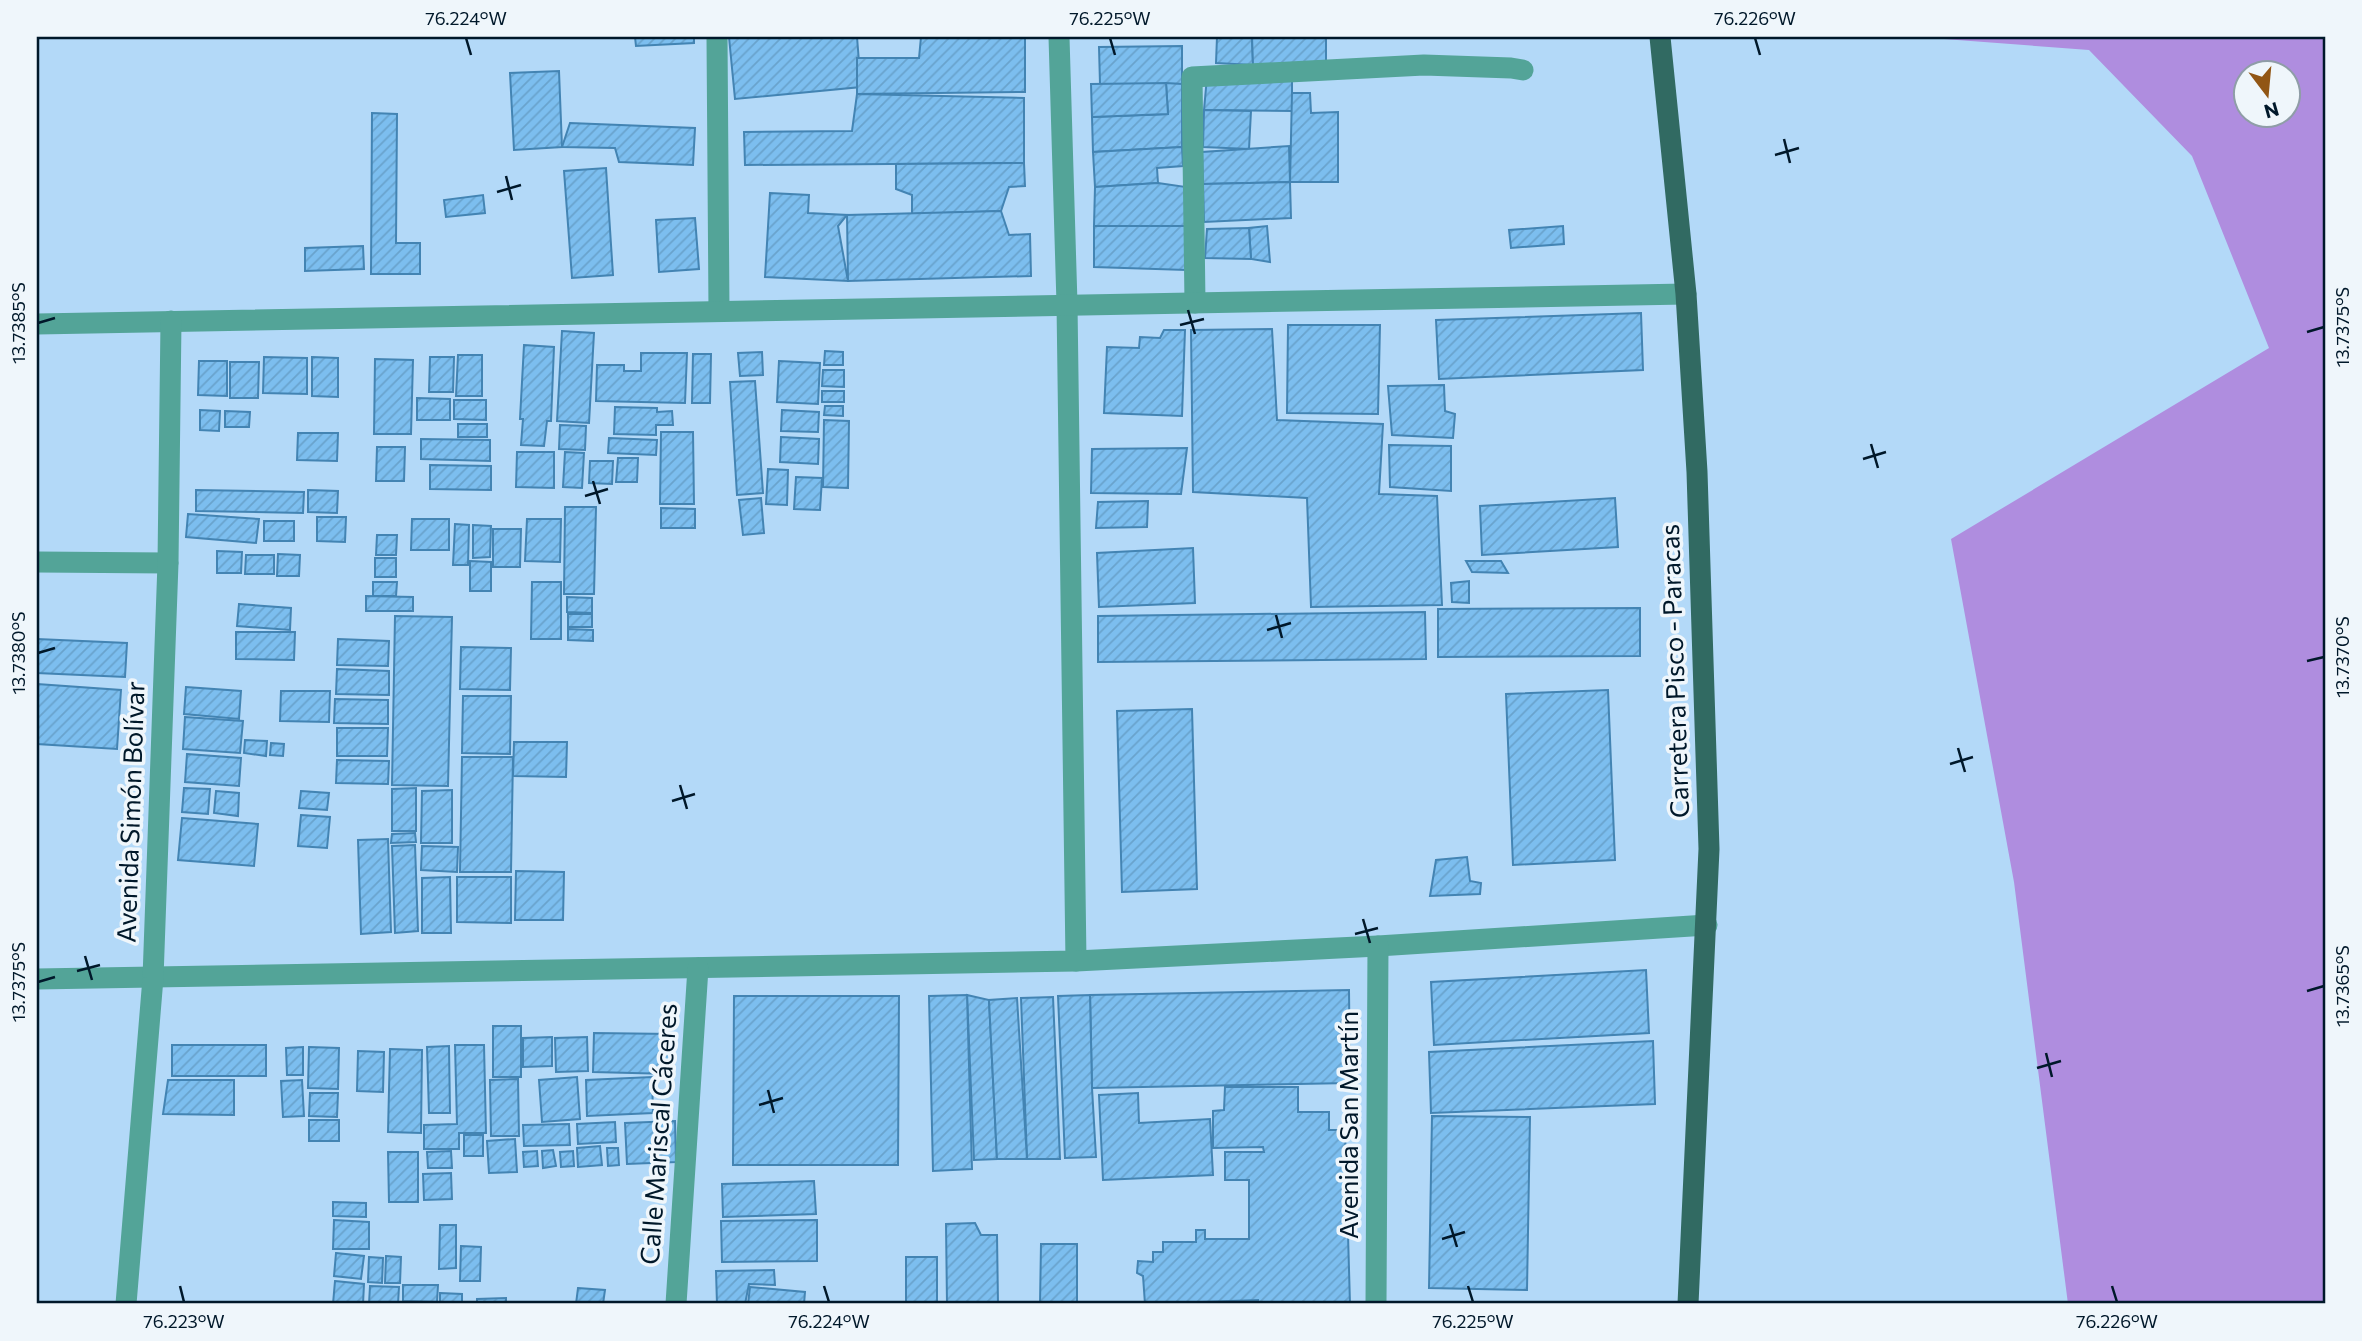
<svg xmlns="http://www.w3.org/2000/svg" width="2362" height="1341" font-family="Commissioner,sans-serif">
<defs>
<pattern id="building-hatch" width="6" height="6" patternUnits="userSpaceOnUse" patternTransform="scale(1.75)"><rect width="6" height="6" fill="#7cbeef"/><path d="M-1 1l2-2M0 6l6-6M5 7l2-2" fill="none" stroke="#69a3cd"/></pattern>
</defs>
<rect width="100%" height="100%" fill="#b3d9f8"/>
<path fill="#af8ddf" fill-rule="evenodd" d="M1943 37H2325V1304H2068L2014 882 1951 539 2269 348 2192 156 2089 50 1944 39ZM2246 74H2288V116H2246Z"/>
<g fill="url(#building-hatch)" stroke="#4384b3" stroke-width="2">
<path d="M635 37H694V43L636 46Z"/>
<path d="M729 37H857L861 87 735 99Z"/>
<path d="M921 37H1025V92L857 94V58H919Z"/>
<path d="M1217 37H1252L1253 65 1216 63Z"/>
<path d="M1252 37H1326V64L1253 65Z"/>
<path d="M1182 46V84H1100L1099 47Z"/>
<path d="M559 71 562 147 514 150 510 73Z"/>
<path d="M1292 76V111L1204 110 1207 77Z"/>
<path d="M1166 83 1182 84V147L1093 152 1092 117 1168 114Z"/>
<path d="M1166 83 1168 114 1092 117 1091 84Z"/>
<path d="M1292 93H1310L1311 113 1338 112V182H1290Z"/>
<path d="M857 94 1024 98V163L745 165 744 132 852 131Z"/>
<path d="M1204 110 1251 111 1249 149 1203 147Z"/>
<path d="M372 113 397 114 396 243H420V274H371Z"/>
<path d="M570 123 695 128 693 165 619 162 615 148 562 147Z"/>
<path d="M1289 146 1290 182 1203 184 1202 152Z"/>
<path d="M1182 147 1183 166 1157 168 1158 183 1095 187 1093 152Z"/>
<path d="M1024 163 1025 186 1009 187 1001 211 912 214V195L896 189V164Z"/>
<path d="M606 168 613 275 572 278 564 171Z"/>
<path d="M1290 182 1291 218 1204 222 1203 184Z"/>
<path d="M1158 183 1186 187V226H1094L1095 187Z"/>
<path d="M770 193 809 195 808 213 847 215 838 226 848 281 765 277Z"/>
<path d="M483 195 485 213 446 217 444 200Z"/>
<path d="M1001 211 1009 235 1030 234 1031 276 848 281 847 215Z"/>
<path d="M695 218 699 269 659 272 656 220Z"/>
<path d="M1094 226H1186V270L1094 267Z"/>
<path d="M1267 226 1270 262 1251 259 1249 228Z"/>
<path d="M1563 226 1564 244 1511 248 1509 230Z"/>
<path d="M1249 228 1251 259 1205 258 1207 229Z"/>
<path d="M363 246 364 269 305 271V248Z"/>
<path d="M1641 313 1643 370 1439 379 1436 320Z"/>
<path d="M1288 325H1380L1378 414 1287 413Z"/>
<path d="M1272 329 1277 420 1383 424 1379 494 1437 496 1442 605 1311 607 1307 498 1193 492 1191 330Z"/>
<path d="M1164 330H1185L1182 416 1104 413 1107 347 1139 348 1140 337 1160 338Z"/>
<path d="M562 331 594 333 589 423 557 421Z"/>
<path d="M524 345 554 347 551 421H547L544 446 521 445 523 419H520Z"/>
<path d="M825 351 843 352V365H824Z"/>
<path d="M762 352 763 375 740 376 738 353Z"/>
<path d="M641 353H687L685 403 596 401 597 365H624V371H641Z"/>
<path d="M693 354H711L710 403H692Z"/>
<path d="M458 355H482V396H456Z"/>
<path d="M264 357 307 358V394L263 393Z"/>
<path d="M312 357 338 358V397L312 396Z"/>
<path d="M430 357H454L453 392H429Z"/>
<path d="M375 359 413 360 411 434H374Z"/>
<path d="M199 361H227V396L198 395Z"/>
<path d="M779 361 820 363 818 404 777 402Z"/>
<path d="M230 362H259L258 398H230Z"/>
<path d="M823 370H844V387L822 386Z"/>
<path d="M755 381 763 493 737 495 730 382Z"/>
<path d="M1444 385 1445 411 1455 414 1453 438 1392 435 1388 386Z"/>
<rect x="822" y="391" width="22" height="11"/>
<path d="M417 398 450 399V420H417Z"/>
<path d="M454 400H486V420L454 419Z"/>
<path d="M825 406H843V416L824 415Z"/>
<path d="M615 407 657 408V412L672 411 673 425H656V435L614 434Z"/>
<path d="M200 410 220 411 219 431 200 430Z"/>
<path d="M782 410 819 412 818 432 781 431Z"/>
<path d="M225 411 250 412 249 427H225Z"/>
<path d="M824 420 849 421 848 488 823 487Z"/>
<rect x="458" y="424" width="29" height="13"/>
<path d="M560 425 586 426 585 450 559 449Z"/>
<path d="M661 432H693L694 504H660Z"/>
<path d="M298 433H338L337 461 297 460Z"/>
<path d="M781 437 819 439 818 464 780 462Z"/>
<path d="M609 438 657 440 656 455 608 453Z"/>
<path d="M421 439 490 440V461L421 459Z"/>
<path d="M1389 445 1451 446V491L1390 487Z"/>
<path d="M377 447H405L404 481H376Z"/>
<path d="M1187 448 1181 494 1091 493 1092 449Z"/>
<path d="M517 452H554V488L516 487Z"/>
<path d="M565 452 584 453 582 488 563 487Z"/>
<path d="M618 458H638L637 482H616Z"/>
<path d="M590 461H613L612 484 589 483Z"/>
<path d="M430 465 491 466V490L430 489Z"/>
<path d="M768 469 788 470 787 505 766 504Z"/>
<path d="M796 477 822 478 820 510 794 509Z"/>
<path d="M196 490 304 492 303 513 196 511Z"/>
<path d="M308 490 338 491 337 513 308 512Z"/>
<path d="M761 498 764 533 743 535 739 500Z"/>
<path d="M1615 498 1618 547 1482 555 1480 506Z"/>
<path d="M1148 501 1147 527 1096 528 1098 502Z"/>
<path d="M565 507H596L594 594H564Z"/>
<path d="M661 508 695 509V528H661Z"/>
<path d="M188 514 259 519 256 543 186 537Z"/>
<path d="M317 517H346L345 542 317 541Z"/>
<path d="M412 519H449V550H411Z"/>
<path d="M527 519H561L560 562 525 561Z"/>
<rect x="264" y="521" width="30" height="20"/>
<path d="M455 524 469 525 468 565H453Z"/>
<path d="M473 525 491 526 490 557 473 558Z"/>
<path d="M493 529H521L520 567H493Z"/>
<path d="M377 535H397L396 555H376Z"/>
<path d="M1193 548 1195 603 1099 607 1097 553Z"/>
<path d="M217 551 242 552 241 573H217Z"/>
<path d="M278 554 300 555 299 576H277Z"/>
<path d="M246 555H274V574H245Z"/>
<rect x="375" y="558" width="21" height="19"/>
<path d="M470 561 491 562V591H470Z"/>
<path d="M1466 561H1501L1508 573 1472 572Z"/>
<path d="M1469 581V603L1452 602 1451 583Z"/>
<path d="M373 582H397L396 596H373Z"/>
<path d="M532 582H561V639H531Z"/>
<path d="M366 596 413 597V611H366Z"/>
<path d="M567 597 592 598V613L567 612Z"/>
<path d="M239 604 291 608 290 630 237 626Z"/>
<path d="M1640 608V656L1438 657V609Z"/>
<path d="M1425 612 1426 659 1098 662V616Z"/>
<rect x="568" y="614" width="24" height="13"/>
<path d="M395 616 452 617 448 786 392 785Z"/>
<path d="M568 629 593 630V641L568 640Z"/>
<path d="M236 632H295L294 660 236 659Z"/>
<path d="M37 639 127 643 125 677 37 673Z"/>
<path d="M338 639 389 641 388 666 337 665Z"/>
<path d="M461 647 511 648 510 690 460 689Z"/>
<path d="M337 669 389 671V695L336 694Z"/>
<path d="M37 684 121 690 117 749 37 744Z"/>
<path d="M186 687 241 691 239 719 184 714Z"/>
<path d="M1608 690 1615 860 1513 865 1506 694Z"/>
<path d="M281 691H330L329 722 280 721Z"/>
<path d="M463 696H511L510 754 462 753Z"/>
<path d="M335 699 388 700V724L334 723Z"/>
<path d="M1192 709 1197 889 1122 892 1117 711Z"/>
<path d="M185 717 243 721 240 753 183 749Z"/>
<path d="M337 728H388L387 756H337Z"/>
<path d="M245 740 267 741 266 756 244 753Z"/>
<path d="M514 742H567L566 777 513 776Z"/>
<path d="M271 743 284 744 283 756 270 755Z"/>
<path d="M187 754 241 758 239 786 185 782Z"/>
<path d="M462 757H513L511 872H460Z"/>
<path d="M337 760 389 761 388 784 336 783Z"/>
<path d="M184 788 210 789 208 814 182 812Z"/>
<path d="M416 788V831H392V789Z"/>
<path d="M452 790V843H421L422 791Z"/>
<path d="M216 791 239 793 238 816 214 813Z"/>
<path d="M301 791 329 793 327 810 299 808Z"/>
<path d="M301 815 330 817 327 848 298 846Z"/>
<path d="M182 818 258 824 254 866 178 860Z"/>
<path d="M415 833 416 842 391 843 392 834Z"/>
<path d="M388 839 391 932 361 934 358 840Z"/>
<path d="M415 845 418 931 395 933 392 846Z"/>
<path d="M422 846 458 847 457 872 421 870Z"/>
<path d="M1467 857 1470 881 1481 883 1480 894 1430 896 1436 860Z"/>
<path d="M516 871 564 872 563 920H515Z"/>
<path d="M450 877 451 933H422V878Z"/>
<path d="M457 877H511V923L457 922Z"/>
<path d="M1646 970 1649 1033 1434 1045 1431 982Z"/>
<path d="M1349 990 1350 1083 1092 1088 1090 995Z"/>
<path d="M967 995 989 1000 997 1159 974 1160Z"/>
<path d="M967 995 972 1169 933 1171 929 996Z"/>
<path d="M1090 995 1092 1088 1096 1157 1065 1158 1058 996Z"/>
<path d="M734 996H899L898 1165H733Z"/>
<path d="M1053 997 1060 1159H1027L1021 998Z"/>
<path d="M1017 998 1027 1159H997L989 1000Z"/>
<rect x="493" y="1026" width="28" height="51"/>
<path d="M594 1033 672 1034 671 1074 593 1072Z"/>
<path d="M552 1037V1066L523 1067V1038Z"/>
<path d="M587 1037 588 1071 556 1072 555 1038Z"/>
<path d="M1653 1041 1655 1104 1431 1113 1429 1052Z"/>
<rect x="172" y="1045" width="94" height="31"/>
<path d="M455 1045H484L486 1133H459V1149H424V1125L457 1124Z"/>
<path d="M449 1046 450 1113H429L427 1047Z"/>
<path d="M303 1047V1075H287L286 1048Z"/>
<path d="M309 1047 339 1048 338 1089 308 1088Z"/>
<path d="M390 1049 422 1050 421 1133 388 1132Z"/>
<path d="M358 1051 384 1052 383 1092 357 1091Z"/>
<path d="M577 1077 580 1119 542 1122 539 1080Z"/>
<path d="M652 1077 653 1113 587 1116 586 1080Z"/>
<path d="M518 1079 519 1136H491L490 1080Z"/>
<path d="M168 1080H234V1115L163 1114Z"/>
<path d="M302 1080 304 1116 283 1117 281 1081Z"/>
<path d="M1225 1087H1298V1112H1329V1130H1345L1350 1304H1258V1300L1145 1304 1143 1276 1137 1273 1138 1261 1153 1262V1252H1163V1242H1196V1230H1205V1239H1249V1180H1225V1152H1264L1263 1147 1213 1148V1111L1224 1110Z"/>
<path d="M310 1093H338L337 1117 309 1116Z"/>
<path d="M1138 1093 1139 1123 1210 1119 1213 1175 1103 1180 1099 1095Z"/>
<path d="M1432 1116 1530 1117 1527 1290 1429 1288Z"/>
<rect x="309" y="1120" width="30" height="21"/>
<path d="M675 1121 676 1162 627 1164 625 1123Z"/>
<path d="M615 1122 616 1142 578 1144 577 1124Z"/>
<path d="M569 1124 570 1145 524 1146 523 1125Z"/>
<rect x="464" y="1135" width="19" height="21"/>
<path d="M515 1139 517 1172 489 1173 487 1141Z"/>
<path d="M600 1146 602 1165 578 1167 577 1148Z"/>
<path d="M607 1148H618L619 1165 608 1166Z"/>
<path d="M553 1150 556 1166 543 1168 542 1151Z"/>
<path d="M451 1151 452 1168H428L427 1152Z"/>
<path d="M537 1151 538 1166 524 1167 523 1152Z"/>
<path d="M573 1151 574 1166 561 1167 560 1152Z"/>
<path d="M388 1152H418V1202H389Z"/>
<path d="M451 1173 452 1199 424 1200 423 1174Z"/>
<path d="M814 1181 816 1214 723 1217 722 1184Z"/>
<path d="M333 1202 366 1203V1217L333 1216Z"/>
<path d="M334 1220 369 1222V1249H333Z"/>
<path d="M817 1220V1261L722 1262 721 1221Z"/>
<path d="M975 1223 981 1235H997L998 1304H947L946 1224Z"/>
<path d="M440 1225H456V1268L439 1269Z"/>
<path d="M1041 1244H1077V1304H1040Z"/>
<path d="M461 1246 481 1247 480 1281H460Z"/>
<path d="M336 1253 364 1256 361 1279 334 1276Z"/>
<path d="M386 1256 401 1257 400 1283H385Z"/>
<path d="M369 1257 383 1258 382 1283 368 1282Z"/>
<rect x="906" y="1257" width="31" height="47"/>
<path d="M774 1270 775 1285 749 1284 745 1304H717L716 1271Z"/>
<path d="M335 1281 364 1284 363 1304H333Z"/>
<path d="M403 1285H438L437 1302 403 1301Z"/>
<path d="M370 1286 399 1287 398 1304H369Z"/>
<path d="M750 1287 805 1292 804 1304H748Z"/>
<path d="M578 1288 605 1290 603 1304H576Z"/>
<path d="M440 1293 462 1294V1304H440Z"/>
<path d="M506 1298V1304H477V1299Z"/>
</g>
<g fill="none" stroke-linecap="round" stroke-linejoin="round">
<g stroke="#53a498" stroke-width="21">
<path d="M717 37 719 311"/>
<path d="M1059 37 1067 304 1076 961"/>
<path d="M1195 303 1192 77 1424 65 1511 68 1523 70"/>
<path d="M37 324 1686 294"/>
<path d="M37 562 168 563"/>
<path d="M37 979 1076 961 1378 946 1707 925"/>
<path d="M126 1304 153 978 168 563 171 321"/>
<path d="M676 1304 698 968"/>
<path d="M1376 1304 1378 946"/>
</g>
<path stroke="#316a62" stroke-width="21" d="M1660 37 1686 294 1697 472 1709 849 1688 1304"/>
</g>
<path fill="none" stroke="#00182a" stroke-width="2.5" d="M466 38 471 55M1110 38 1115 55M1755 38 1760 55M1784 139 1790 163M1775 155 1799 148M506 176 512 200M497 192 521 185M1188 310 1195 334M38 323 55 318M1180 325 1204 319M2307 332 2324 327M1871 444 1878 468M1863 459 1886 452M593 481 600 504M585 496 608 489M1276 615 1282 638M1267 630 1291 623M38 653 55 648M2307 661 2324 657M1958 748 1965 772M1950 764 1973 757M680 785 687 809M672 801 695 794M1363 919 1370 943M1355 934 1378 928M85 956 92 980M77 971 100 965M38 982 55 977M2307 991 2324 986M2046 1053 2052 1077M2037 1068 2061 1061M768 1090 774 1113M759 1105 783 1098M1450 1224 1457 1247M1442 1239 1465 1232M180 1286 184 1302M824 1286 829 1302M1468 1286 1473 1302M2112 1286 2117 1302"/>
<g text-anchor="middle" stroke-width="7" stroke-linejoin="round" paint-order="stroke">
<g font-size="26" fill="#00182a" stroke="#eff6fb">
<text transform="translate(1675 671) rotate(-92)" y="9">Carretera Pisco - Paracas</text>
<text transform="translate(131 812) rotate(-88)" y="9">Avenida Simón Bolívar</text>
<text transform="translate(1349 1125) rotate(-90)" y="9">Avenida San Martín</text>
<text transform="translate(659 1134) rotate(-86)" y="9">Calle Mariscal Cáceres</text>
</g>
</g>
<rect width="2362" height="1341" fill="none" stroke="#eff6fb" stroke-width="77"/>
<g transform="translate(2267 94) rotate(164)"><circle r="33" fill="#eff6fb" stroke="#8f9da7" stroke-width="2"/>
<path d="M0-5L12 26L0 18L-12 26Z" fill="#915615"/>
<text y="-10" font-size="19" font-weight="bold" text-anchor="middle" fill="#00182a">N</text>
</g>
<rect x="38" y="38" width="2286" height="1264" fill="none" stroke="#00182a" stroke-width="2.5"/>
<g font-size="18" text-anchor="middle" fill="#00182a">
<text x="466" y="25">76.224°W</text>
<text x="1110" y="25">76.225°W</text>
<text x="1755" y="25">76.226°W</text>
<text transform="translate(19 323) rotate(-90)" y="6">13.7385°S</text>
<text transform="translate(2343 327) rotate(-90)" y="6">13.7375°S</text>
<text transform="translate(19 653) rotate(-90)" y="6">13.7380°S</text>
<text transform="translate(2343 657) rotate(-90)" y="6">13.7370°S</text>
<text transform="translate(19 982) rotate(-90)" y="6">13.7375°S</text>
<text transform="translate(2343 986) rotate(-90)" y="6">13.7365°S</text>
<text x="184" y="1328">76.223°W</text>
<text x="829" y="1328">76.224°W</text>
<text x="1473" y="1328">76.225°W</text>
<text x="2117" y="1328">76.226°W</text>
</g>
</svg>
